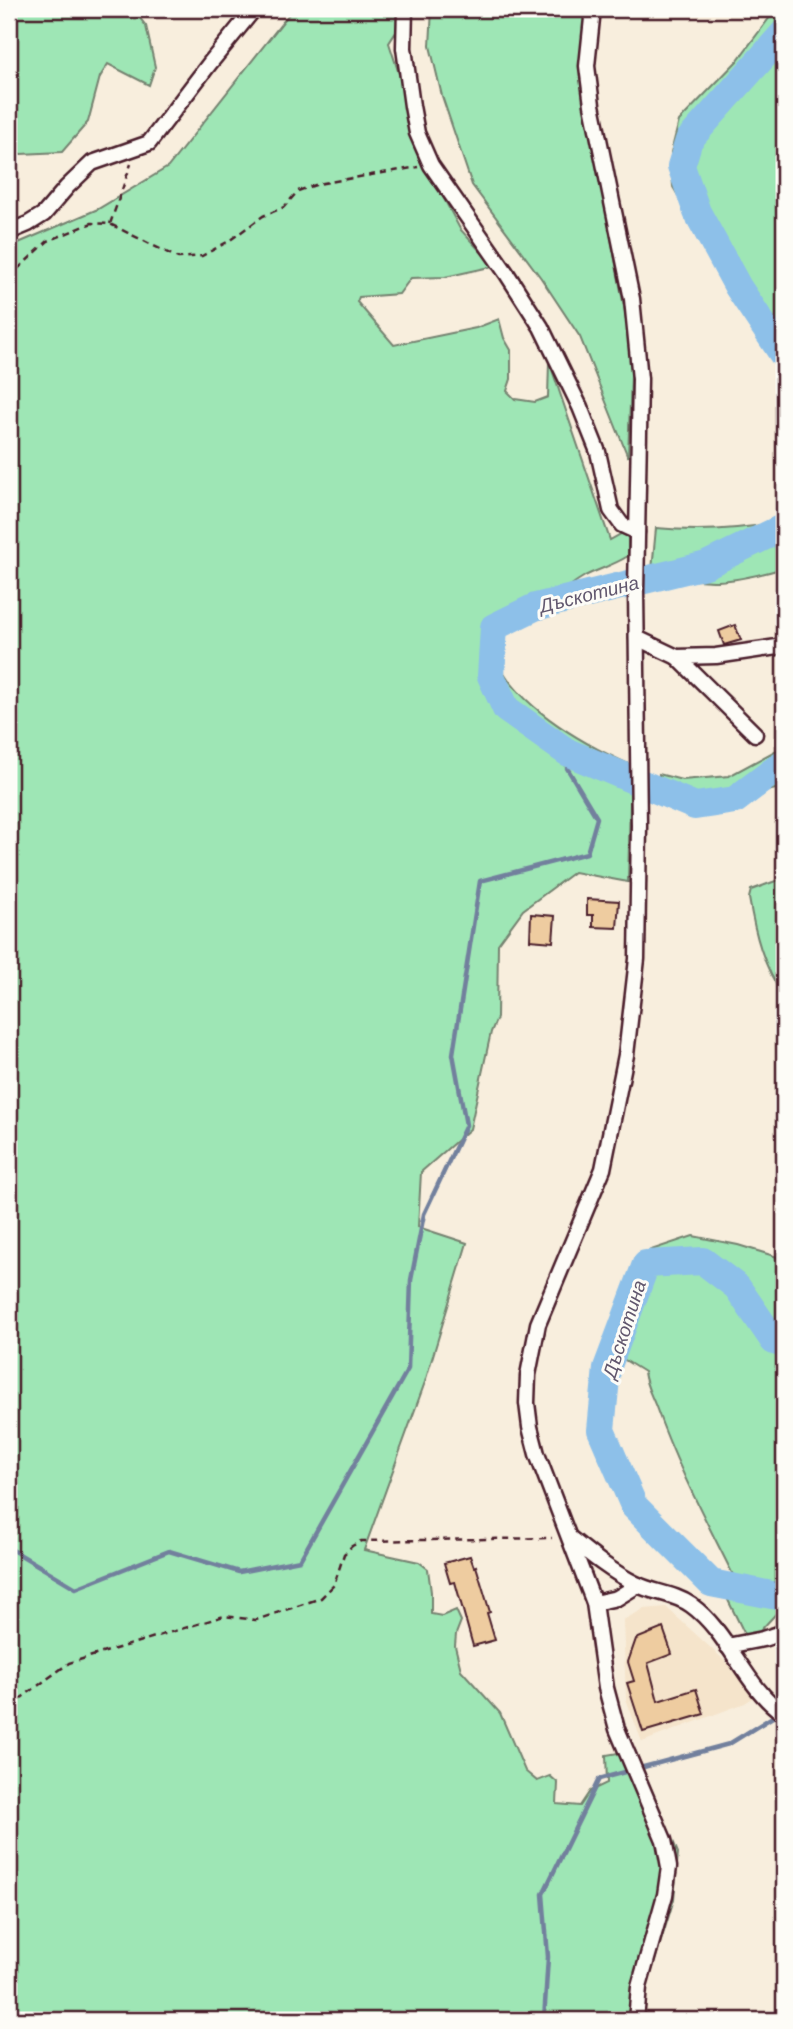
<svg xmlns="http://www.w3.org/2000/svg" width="793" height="2029" font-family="Delius,sans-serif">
<rect width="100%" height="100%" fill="#f8eedd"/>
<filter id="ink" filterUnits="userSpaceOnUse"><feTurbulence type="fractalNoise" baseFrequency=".0143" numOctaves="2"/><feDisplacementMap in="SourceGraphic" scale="14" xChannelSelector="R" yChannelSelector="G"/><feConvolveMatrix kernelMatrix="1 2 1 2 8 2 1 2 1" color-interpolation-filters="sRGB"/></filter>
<g filter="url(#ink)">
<path fill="#f5e4cb" d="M666 1607 760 1693 745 1703 642 1742 626 1699 623 1620 644 1609Z"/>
<g fill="#9ee6b5" stroke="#748270" stroke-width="2">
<path d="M9 9H121V13L139 17 146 26 155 67 149 85 108 64 100 77 88 122 62 152 21 154 9 151Z"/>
<path d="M293 9H411L389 43 432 176 460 229 502 275 490 267 445 277 411 278 399 294 359 297 357 302 394 345 476 328 499 319 504 338 511 350V379L507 391 515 399 535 402 548 397 549 361 610 540 628 530V556C614 565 599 569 585 576 571 584 558 596 544 602 530 608 511 606 499 618 492 626 490 638 493 648 507 702 583 744 631 765L628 882 574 872 523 910 498 944 497 1018 491 1032 470 1129 421 1172 418 1227 467 1243 425 1382 364 1550 419 1562 428 1569 431 1592V1614L442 1616 456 1610 461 1621 456 1634 455 1646 461 1670 500 1713 525 1771 537 1781 550 1776 558 1783 557 1804 580 1806 590 1791 607 1783 606 1755 635 1750 678 1853 674 1899 643 1999 639 2020H9V247L98 209 168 167Z"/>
<path d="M432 9H590L597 164 632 349 628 457 580 337 541 278 472 185 442 96 430 46Z"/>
<path d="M776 9H784V353L771 326 709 249 673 187 671 152 679 121 737 61Z"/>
<path d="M784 521V568C732 583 704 587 652 570L656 528C700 532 741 530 784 521Z"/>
<path d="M784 749V787C772 790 759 793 746 796 716 804 691 819 660 804L659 774 682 780 729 776 775 751Z"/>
<path d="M784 878V997C763 966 755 934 749 898L751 890Z"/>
<path d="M693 1236 738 1245 784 1259V1605L749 1643 728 1600 738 1585C709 1526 678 1469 656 1407 651 1394 646 1387 644 1372L615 1354 611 1335 642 1253Z"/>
</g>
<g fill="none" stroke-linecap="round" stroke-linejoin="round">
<g stroke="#72809d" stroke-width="4.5">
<path d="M9 1548 76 1588 169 1551 239 1572 300 1560 408 1369 411 1280 424 1214 466 1125 453 1054 480 881 587 853 597 818 567 768V752"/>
<path d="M544 2020 548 1957 543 1894 599 1779 729 1744 779 1713"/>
</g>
<g stroke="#8dc0e9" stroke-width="28">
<path d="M784 33 689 140 681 166 697 212 738 287 784 356"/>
<path d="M784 527 706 565 535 607 494 627 491 676 506 709 567 752 695 806 735 800 784 763"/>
<path d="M784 1344 774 1341 737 1287 703 1261 646 1264 607 1368 601 1430 634 1506 711 1583 782 1597 784 1596"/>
</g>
</g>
<g fill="#eecca0" stroke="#4a1f2b" stroke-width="2">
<path d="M735 625 741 640 724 645 719 631Z"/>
<path d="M587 899 619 901 617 928 593 927V915H587Z"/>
<path d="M531 914 555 916 553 942 530 940Z"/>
<path d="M470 1556 474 1567 476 1566 490 1612 487 1613 495 1640 473 1646 455 1582 450 1583 444 1563Z"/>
<path d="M663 1628 672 1654 648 1663 658 1701 696 1689 704 1714 643 1732 627 1683 634 1681 628 1662 636 1639Z"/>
</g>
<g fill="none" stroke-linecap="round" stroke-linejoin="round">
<g stroke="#4a1f2b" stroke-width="19">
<g id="minor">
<path d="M405 9 404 48 412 106 417 133 431 165 507 274 541 327 580 407 598 452 611 510 622 525 637 532"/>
<path d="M593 9 587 66 592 105 632 299 640 379 636 591 639 825 637 959 626 1055 603 1169 538 1324 528 1375 527 1403 530 1427 537 1454 594 1603 606 1688 617 1729 664 1840 669 1867 665 1895 639 1987 636 2020"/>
<path d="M9 232 28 224 44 214 67 187 92 163 149 143 210 63 254 9"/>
<path d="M637 638 677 657 716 656 784 646"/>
<path d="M677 657 755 734"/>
<path d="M570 1538C591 1555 612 1572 636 1584 653 1593 674 1593 691 1605 730 1633 744 1687 784 1714"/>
<path d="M594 1603 617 1598 638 1585"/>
<path d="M727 1646 763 1639 784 1632"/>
</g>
</g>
<g stroke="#4a1f2b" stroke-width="2.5" stroke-dasharray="7 5" stroke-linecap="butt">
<path d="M110 224 131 164"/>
<path d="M9 277 48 241 92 223 110 224 178 258 202 256 229 241 263 216 284 207 298 191 318 184 418 167"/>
<path d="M9 1707 69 1663 224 1616 256 1620 321 1598 334 1585 344 1554 352 1546 361 1541 552 1538"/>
</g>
<use href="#minor" stroke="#fdfcf7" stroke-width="14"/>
</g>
</g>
<g text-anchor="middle" stroke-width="6" stroke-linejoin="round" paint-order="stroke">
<g font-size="19" font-style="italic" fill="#61576e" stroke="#fdfcf7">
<text transform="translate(589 594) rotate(-14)" y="7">Дъскотина</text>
<text transform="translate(624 1329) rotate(-72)" y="7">Дъскотина</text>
</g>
</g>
<rect width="793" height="2029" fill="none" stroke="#fdfcf7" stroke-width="35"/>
<rect x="18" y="18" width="758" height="1994" fill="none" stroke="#4a1f2b" stroke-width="2.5" filter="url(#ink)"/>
</svg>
